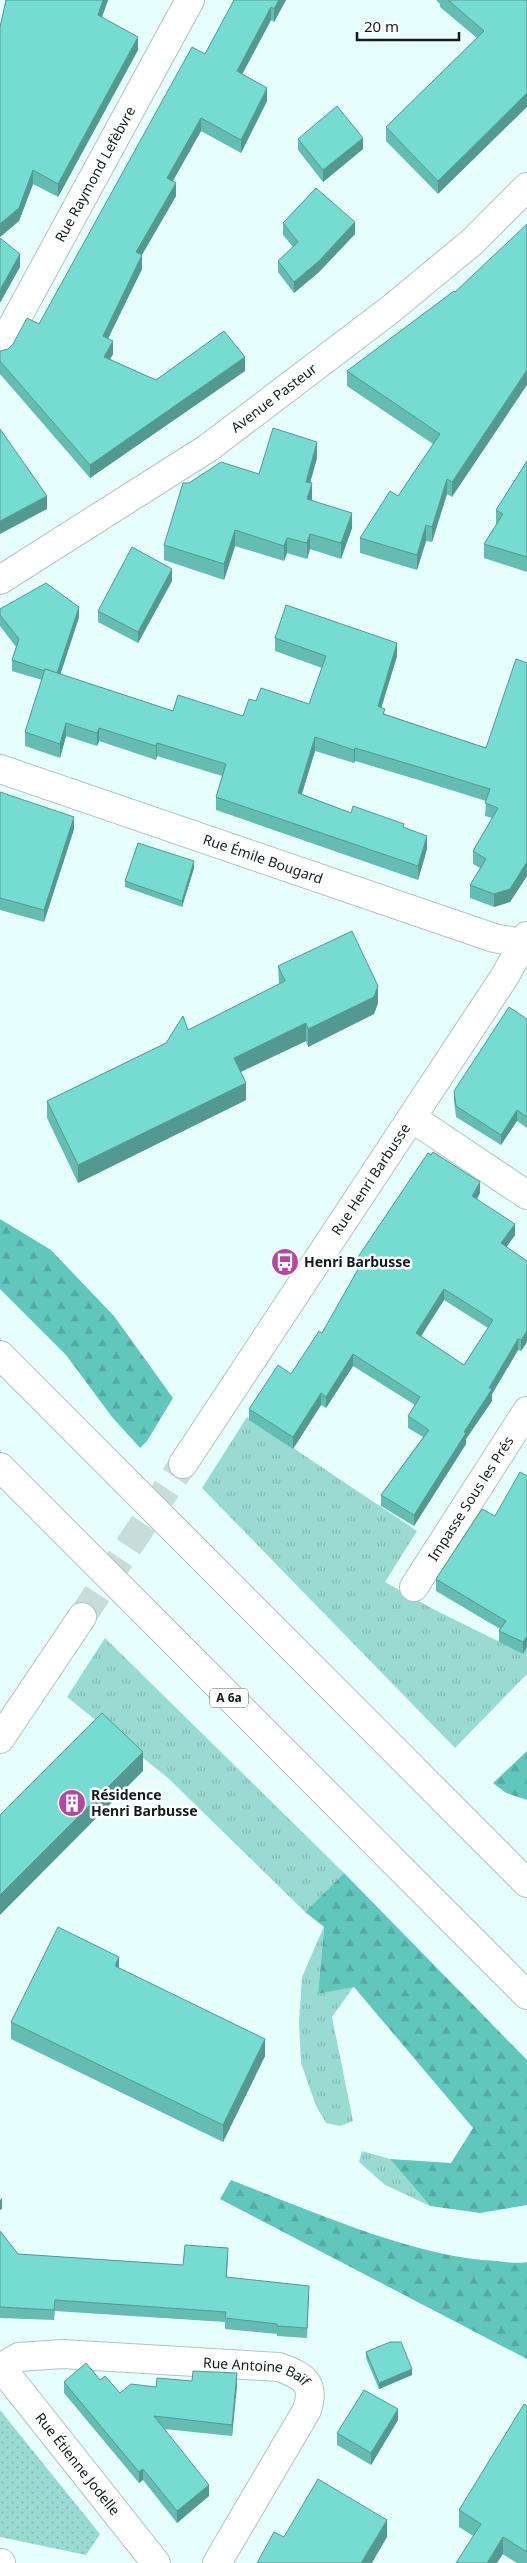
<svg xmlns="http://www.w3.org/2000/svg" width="527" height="2563" font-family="'Noto Sans',sans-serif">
<defs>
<pattern id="grass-tufts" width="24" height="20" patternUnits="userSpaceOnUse" patternTransform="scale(1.25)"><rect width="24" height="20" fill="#99dad2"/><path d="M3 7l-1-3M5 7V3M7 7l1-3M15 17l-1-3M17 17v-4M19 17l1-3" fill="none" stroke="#83bab4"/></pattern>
<pattern id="forest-firs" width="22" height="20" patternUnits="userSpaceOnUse" patternTransform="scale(1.25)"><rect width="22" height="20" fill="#61c7bc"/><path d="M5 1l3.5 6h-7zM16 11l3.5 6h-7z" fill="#53aaa1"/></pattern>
<pattern id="park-dots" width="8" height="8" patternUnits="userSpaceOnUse" patternTransform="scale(1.25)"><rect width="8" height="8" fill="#99dad2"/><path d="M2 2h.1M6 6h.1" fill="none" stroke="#83bab4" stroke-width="1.8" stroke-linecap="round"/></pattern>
</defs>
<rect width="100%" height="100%" fill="#e7fffc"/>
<g fill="url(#grass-tufts)">
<path d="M247 1417 417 1531 385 1582 433 1609 522 1653 527 1647V1674L455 1748 202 1488Z"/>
<path d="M105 1638 344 1873 305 1912 168 1778 67 1697Z"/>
<path d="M324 1926 318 1994 354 1986 332 2017 353 2121 340 2126 326 2123 316 2106 301 2063 299 2022 302 1977Z"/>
<path d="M362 2151 390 2159 430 2206 385 2185 359 2162Z"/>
</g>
<g fill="url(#forest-firs)">
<path d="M0 1219 51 1250 114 1316 173 1398 147 1441 140 1448 112 1417 66 1355 0 1289Z"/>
<path d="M527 1751V1800L506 1793 493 1783Z"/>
<path d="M344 1873 527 2060V2205L480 2213 430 2206 390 2159 451 2163 473 2128 354 1987 318 1994 324 1927 305 1912Z"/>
<path d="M231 2180C310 2210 413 2257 497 2261 506 2262 518 2264 527 2262V2359L220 2199Z"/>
</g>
<path fill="url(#park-dots)" d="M0 2410 100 2534 86 2555 0 2537Z"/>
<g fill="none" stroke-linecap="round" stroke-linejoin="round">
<path stroke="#c7ddda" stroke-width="28" stroke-dasharray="28 14" stroke-linecap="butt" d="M82 1617 183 1464"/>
<g stroke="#aec4c1" stroke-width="30">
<g id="minor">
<path id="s1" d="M0 349 190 0"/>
<path id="s2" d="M0 769 494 938 527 944"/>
<path d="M412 1118 527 1195"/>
<path id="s3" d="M183 1464 505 976 527 936"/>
<path id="s4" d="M414 1587 527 1411"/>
<path d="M0 1739 82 1617"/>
<path id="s5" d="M0 2366 156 2563"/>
<path id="s6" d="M0 2368 19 2357 62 2354 279 2367C303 2376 316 2382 307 2410L217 2563"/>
<path d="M0 2563H1"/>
</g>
</g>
<g stroke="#aec4c1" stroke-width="30">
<g id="major">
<path id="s7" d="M0 580 208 448 391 309 472 242 527 187"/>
</g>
</g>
<g stroke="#aec4c1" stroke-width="30">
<g id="highway">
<path d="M0 1355 527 1883"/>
<path d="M0 1467 527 1995"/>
</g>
</g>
<use href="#minor" stroke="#fff" stroke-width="28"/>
<use href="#major" stroke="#fff" stroke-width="28"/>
<use href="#highway" stroke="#fff" stroke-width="28"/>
</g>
<g fill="#65bcb3" fill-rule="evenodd">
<path d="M6 0H108L102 17 138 50 58 197 33 184 19 221 0 237V27Z"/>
<path d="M234 0H286L274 22 271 20 242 74 267 101 241 153 201 131 173 181 176 196 142 255V269L108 338 113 354 110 359 156 380 245 371 90 478 0 374V351L8 349 39 324 205 54Z"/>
<path d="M436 0H527L438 194 386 141V127L477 38 440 7V4Z"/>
<path d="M298 139 363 149 323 182 298 150Z"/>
<path d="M283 223 355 234 319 272 294 293 278 272V261L293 247 283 235Z"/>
<path d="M454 291 452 497 447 494 432 542 426 541 417 570 360 553V538L398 496 433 444 347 386V371Z"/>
<path d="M317 458 310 483 312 499 311 500 352 528 341 559 310 549 307 559 287 553 284 561 235 546 224 580 164 560V545L189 483 259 474Z"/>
<path d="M527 461V572L484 558V544L496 525V510Z"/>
<path d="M172 581 138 643 98 622V611Z"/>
<path d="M0 609 79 617 60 674 173 711 243 716 256 701 309 704 322 668 275 651V638L397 656 381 708 385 714 486 748 527 663V876L510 902 494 907 470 898V885L480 868 473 864V851L492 818 485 816 486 801 422 781 355 761 354 763 315 751 302 794 351 813 404 827 427 849 418 880 216 810V797L222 776 157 756 156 760 99 741 97 746 66 736 60 758 25 746V732L42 680 12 671V660L16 647 0 626Z"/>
<path d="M0 792 74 829 44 922 0 910Z"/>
<path d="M194 868 182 907 125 887V881Z"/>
<path d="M278 966 378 1003 374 1014 308 1047 306 1041 241 1072 246 1100 78 1183 47 1118V1101L166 1043 188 1030 279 984Z"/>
<path d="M527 1019V1128L517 1121 501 1145 456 1117 454 1101V1091Z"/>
<path d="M480 1193 477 1199 515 1235 506 1247 527 1261V1342L521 1351 518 1350 492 1394V1401L466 1439V1444L414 1526 381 1506V1495L423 1437 408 1428V1416L415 1405 353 1366 326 1408 321 1405 293 1449 249 1420V1409L291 1374 322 1333 357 1271 356 1260ZM444 1300 488 1328 464 1365 421 1336Z"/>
<path d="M527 1476 523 1654 499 1642V1631L500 1629 436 1591V1579L495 1516Z"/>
<path d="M11 2022 265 2056 223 2142 11 2039Z"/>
<path d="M0 2231 18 2254 183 2265 228 2258 227 2277 309 2296 307 2338 277 2336V2334L225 2329V2322L55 2311 54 2320 0 2318Z"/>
<path d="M366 2352 412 2375 379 2389 366 2358Z"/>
<path d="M100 2380 120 2393 156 2387 237 2385 232 2436 164 2429 209 2496 177 2523 143 2480 139 2483 64 2393V2382Z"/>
<path d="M527 2406V2563H517L459 2527V2510Z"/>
<path d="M398 2420 371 2465 337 2445V2433Z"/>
</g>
<g fill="#539992">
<path d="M103 0H108L98 28V15Z"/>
<path d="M279 0H286L274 22V9Z"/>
<path d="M271 7V20L237 84V71Z"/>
<path d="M138 37V50L58 197V184Z"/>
<path d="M267 88V101L241 153V140Z"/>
<path d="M527 93V107L438 194V181Z"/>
<path d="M201 118V131L167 191V178Z"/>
<path d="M363 138V149L323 182V170Z"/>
<path d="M33 170V184L19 221 0 237V224Z"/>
<path d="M176 183V196L136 265V252Z"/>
<path d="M355 222V234L319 272 294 293V282Z"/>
<path d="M20 254V267L0 303V316V290Z"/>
<path d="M142 255V269L103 349V336Z"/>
<path d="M113 341V354L104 370V357Z"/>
<path d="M245 357V371L90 478V465Z"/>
<path d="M527 370V385L452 497V482Z"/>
<path d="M317 442V458L306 497V482Z"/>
<path d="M447 479V494L432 542V527Z"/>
<path d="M312 483V499L307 515V499Z"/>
<path d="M47 496V509L0 534V521Z"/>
<path d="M352 513V528L341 559V543Z"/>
<path d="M426 525V541L417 570V555Z"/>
<path d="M235 530V546L224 580V564Z"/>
<path d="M310 534V549L307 559V543Z"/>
<path d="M287 538V553L284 561V546Z"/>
<path d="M172 569V581L138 643V632Z"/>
<path d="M79 607V617L57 685V675Z"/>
<path d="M397 643V656L378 719V706Z"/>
<path d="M66 723V736L60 758V744Z"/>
<path d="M99 728V741L97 746V733Z"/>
<path d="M315 737V751L298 806V793Z"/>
<path d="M157 743V756L156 760V746Z"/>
<path d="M355 748V761L354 763V750Z"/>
<path d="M74 817V829L44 922V910Z"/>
<path d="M427 836V849L418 880V866Z"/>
<path d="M194 861V868L182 907V901Z"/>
<path d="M527 862V876L510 902 494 907V894Z"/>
<path d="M378 986V1003L374 1014 308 1047V1029Z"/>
<path d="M306 1023V1041L234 1075V1058Z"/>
<path d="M246 1083V1100L78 1183V1165Z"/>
<path d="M517 1110V1121L501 1145V1135Z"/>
<path d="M480 1182V1193L472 1207V1196Z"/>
<path d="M515 1224V1235L501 1255V1243Z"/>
<path d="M444 1289V1300L416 1344V1333Z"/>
<path d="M527 1331V1342L521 1351V1340Z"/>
<path d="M518 1339V1350L492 1394V1401L466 1439V1444L414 1526V1515Z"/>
<path d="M353 1354V1366L326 1408V1397Z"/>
<path d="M321 1393V1405L293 1449V1437Z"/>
<path d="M527 1636V1647L523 1654V1642Z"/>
<path d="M143 1752V1771L0 1915V1895Z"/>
<path d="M119 1957V1975L115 1966Z"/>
<path d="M265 2039V2056L223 2142V2125Z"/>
<path d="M2 2198V2209L0 2210V2200Z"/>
<path d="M412 2369V2375L379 2389V2383Z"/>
<path d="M237 2373V2385L232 2436V2425Z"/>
<path d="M398 2409V2420L371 2465V2453Z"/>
<path d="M143 2469V2480L139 2483V2472Z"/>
<path d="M209 2485V2496L177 2523V2511Z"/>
<path d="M387 2520V2537L372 2563H361Z"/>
<path d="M503 2537V2554L497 2563H487Z"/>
</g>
<g fill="#76dbd0" stroke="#539992" fill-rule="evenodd">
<path d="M6 0H103L98 15 138 37 58 184 33 170 19 208 0 224V27Z"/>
<path d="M234 0H279L274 9 271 7 237 71 267 88 241 140 201 118 167 178 176 183 136 252 142 255 103 336 113 341 104 357 156 380 224 331 245 357 90 465 0 361V351L8 349 13 344 27 318 39 324 192 47 205 54Z"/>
<path d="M448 0H527V93L438 181 386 127 484 31Z"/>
<path d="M337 106 363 138 323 170 298 139Z"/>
<path d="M316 188 355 222 319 261 294 282 278 261 298 242 283 223Z"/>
<path d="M527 224V370L452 482 447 479 432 527 426 525 417 555 360 538 390 491 398 496 440 434 347 371 454 291 455 292Z"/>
<path d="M0 238 20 254 0 290Z"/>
<path d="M273 428 317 442 306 482 312 483 307 499 352 513 341 543 310 534 307 543 287 538 284 546 235 530 224 564 164 545 183 483H189L221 462 259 474Z"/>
<path d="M0 429 47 496 0 521Z"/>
<path d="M527 461V557L484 544 503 514 496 510Z"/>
<path d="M132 547 172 569 138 632 98 611Z"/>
<path d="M46 583 79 607 57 673 45 669V671L12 660 19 639 0 615V609Z"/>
<path d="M286 605 397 643 378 706 385 709 383 714 486 748 516 659 527 663V862L510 889 494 894 470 885 486 859 473 851 498 808 485 803 490 789 422 768 355 748 354 750 315 737 298 793 351 813 353 806 404 824 403 827 427 836 418 866 216 797 226 764 157 743 156 746 99 728 97 733 66 723 60 744 25 732 45 669 173 711 178 695 243 716 249 699 256 701 261 688 309 704 326 656 275 638Z"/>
<path d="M0 792 74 817 44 910 0 898Z"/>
<path d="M138 843 194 861 182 901 125 881Z"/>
<path d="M352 931 378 986 374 997 308 1029 306 1023 234 1058 246 1083 78 1165 47 1101 166 1043 183 1016 188 1030 285 981 278 966Z"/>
<path d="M509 1007 527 1019V1117L517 1110 501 1135 456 1106 454 1091Z"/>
<path d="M433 1152 480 1182 472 1196 515 1224 501 1243 527 1261V1331L521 1340 518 1339 489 1388 492 1389 464 1432 466 1433 414 1515 381 1495 429 1430 408 1416 420 1397 353 1354 326 1397 321 1393 293 1437 249 1409 278 1365 291 1374 319 1331 322 1333 361 1264 356 1260 428 1153 431 1155ZM444 1289 493 1320 464 1365 416 1333Z"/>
<path d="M520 1472 527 1476V1636L523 1642 499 1631 506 1621 436 1579 482 1509 495 1516Z"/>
<path d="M102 1713 143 1752 0 1895V1815Z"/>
<path d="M58 1927 119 1957 115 1966 265 2039 223 2125 11 2022Z"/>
<path d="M0 2231 18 2254 183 2265 185 2245 228 2248 226 2277 309 2286 307 2328 277 2326V2324L225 2318 226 2312 55 2300 54 2310 0 2307Z"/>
<path d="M390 2342H401L412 2369 379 2383 366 2352Z"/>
<path d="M86 2363 100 2380 105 2376 120 2393 131 2384 156 2387 157 2378 192 2381 193 2371 237 2373 232 2425 154 2416 209 2485 177 2511 143 2469 139 2472 64 2382Z"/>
<path d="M364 2390 398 2409 371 2453 337 2433Z"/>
<path d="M524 2404 527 2406V2552L503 2537 487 2563H456L481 2524 459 2510Z"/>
<path d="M318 2479 387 2520 361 2563H257L274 2532 284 2537Z"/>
</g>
<defs>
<g id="bus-disc" transform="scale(1.4375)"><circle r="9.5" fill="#b846a1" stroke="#fff"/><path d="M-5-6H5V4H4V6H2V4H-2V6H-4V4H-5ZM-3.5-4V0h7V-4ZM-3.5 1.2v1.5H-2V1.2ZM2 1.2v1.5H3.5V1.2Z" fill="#fff"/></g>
<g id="building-disc" transform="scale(1.4375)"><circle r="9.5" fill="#b846a1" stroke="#fff"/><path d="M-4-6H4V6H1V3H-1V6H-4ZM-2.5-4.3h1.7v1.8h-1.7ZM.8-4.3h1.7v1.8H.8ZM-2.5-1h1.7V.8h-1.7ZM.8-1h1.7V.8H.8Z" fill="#fff"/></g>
</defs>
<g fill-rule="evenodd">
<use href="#bus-disc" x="285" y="1262"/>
<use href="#building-disc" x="72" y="1803"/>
</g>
<g text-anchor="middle" stroke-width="5" stroke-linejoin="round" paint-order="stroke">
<rect fill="#fff" stroke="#5a605f" stroke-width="1" x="210" y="1688.5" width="38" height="19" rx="4"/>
<g font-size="12" font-weight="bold" fill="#141c1b">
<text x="229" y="1702">A 6a</text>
</g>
<g font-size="14" fill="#141c1b" stroke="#fff">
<text dy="5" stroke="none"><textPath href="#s1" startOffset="199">Rue Raymond Lefèbvre</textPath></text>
<text dy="5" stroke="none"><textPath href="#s7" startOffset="329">Avenue Pasteur</textPath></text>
<text dy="5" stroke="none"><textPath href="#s2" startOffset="278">Rue Émile Bougard</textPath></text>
<text dy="5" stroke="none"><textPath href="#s3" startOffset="341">Rue Henri Barbusse</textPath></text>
<text dy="5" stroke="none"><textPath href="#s4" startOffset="105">Impasse Sous les Prés</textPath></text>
<text dy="5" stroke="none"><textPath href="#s6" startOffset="261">Rue Antoine Baïf</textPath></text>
<text dy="5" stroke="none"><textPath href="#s5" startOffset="125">Rue Étienne Jodelle</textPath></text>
</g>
<g font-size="14" font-weight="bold" fill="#141c1b" stroke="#fff" text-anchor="start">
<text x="304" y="1267">Henri Barbusse</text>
<text x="91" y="1800">Résidence<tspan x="91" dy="16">Henri Barbusse</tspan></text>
</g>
</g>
<path d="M357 32v8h102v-8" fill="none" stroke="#141c1b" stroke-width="2.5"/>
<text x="364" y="32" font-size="15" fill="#141c1b" stroke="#ffffff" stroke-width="4" paint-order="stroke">20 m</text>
</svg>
